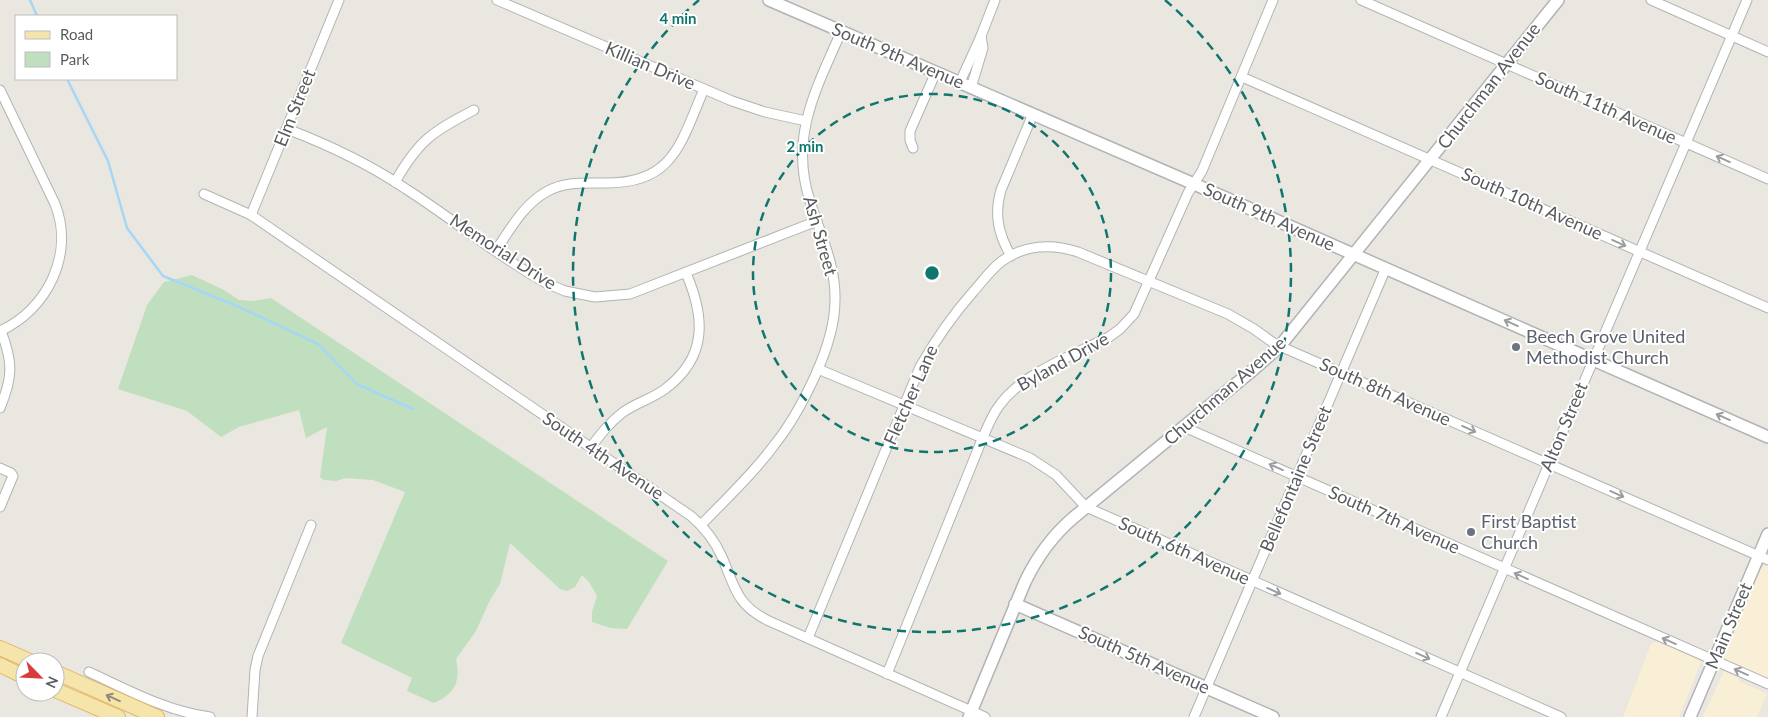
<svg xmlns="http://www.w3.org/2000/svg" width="1768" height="717" font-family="Lato,sans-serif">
<rect width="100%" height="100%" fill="#eae7e0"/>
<g fill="#f9efd6">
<path d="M1765 565 1768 566V678L1724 659 1722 656 1759 570Z"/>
<path d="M1658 641 1699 659 1701 662 1679 717H1623L1651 644Z"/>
<path d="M1724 671 1738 677 1739 681 1767 694 1757 717H1703Z"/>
</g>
<path fill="#c0dfbf" d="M192 275 224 290 239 300 252 301 271 298 668 561 627 629 611 628 592 622V612L597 596 589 582 582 575 575 587 567 591 560 589 510 543 500 584 490 600 476 631 456 659C461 682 455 694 434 703L407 691 412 678 341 643 405 492 373 480 346 478 336 481 324 480 320 477 327 427 306 438 299 410 239 427 221 437 187 411 118 389 147 305 164 282Z"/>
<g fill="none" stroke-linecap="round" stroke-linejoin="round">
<g stroke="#a5d7f5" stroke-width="2.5">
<path d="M30 0 37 16"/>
<path d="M67 79 108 161 127 228 163 276 237 306 318 344 357 384 413 409"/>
</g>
<g stroke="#b1b3b6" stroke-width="11">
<g id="minor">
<path d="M497 0 732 101 765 112 806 121"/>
<path d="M1361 0 1768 179"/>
<path d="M1651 0 1768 52"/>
<path d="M1242 77 1768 308"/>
<path d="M960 82 981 36 995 0"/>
<path d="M971 88 983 48 981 36"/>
<path d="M0 90 55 204C75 254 47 310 0 331"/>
<path d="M287 129C329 145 369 164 406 189 453 219 497 256 546 283L565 291 595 297 630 294 817 221"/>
<path d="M913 148 910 140V131L936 72"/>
<path d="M395 182C419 140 432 132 474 110"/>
<path d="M204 194 251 215 691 516C704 527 715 541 722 557 735 587 736 605 769 621L985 717"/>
<path d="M251 215 339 0"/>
<path d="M496 250C510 230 523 205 546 192 563 182 582 183 602 183 673 185 680 145 704 89"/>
<path d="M1011 256C998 234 994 214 1001 190L1033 114"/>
<path d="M818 369 1030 458 1056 475 1086 507 1561 717"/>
<path d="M0 408C13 377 13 362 1 331"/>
<path d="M1184 427 1768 684"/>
<path d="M591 447C600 435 609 423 622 413 635 403 652 399 665 389 708 357 705 317 686 273"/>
<path d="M0 468 11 473 13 476 0 507"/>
<path d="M701 525C726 499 754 473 775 444 792 423 804 400 815 376 826 352 835 327 835 300 836 265 820 234 810 201 789 138 816 89 841 32"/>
<path d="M808 638 920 367C936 339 951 317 973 292 982 282 991 269 1002 261 1024 245 1052 243 1078 252L1228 314 1254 329 1275 344 1768 560"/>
<path d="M89 672C128 690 166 711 210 717"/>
<path d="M887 674 983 437C988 426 992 415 999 406 1022 373 1074 355 1109 337L1120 329 1134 314 1188 193 1202 171 1273 0"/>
<path d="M252 717 255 670 258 656 311 525"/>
<path d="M1194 717 1386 268"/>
<path d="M1441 717 1747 0"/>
</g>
</g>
<g stroke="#b1b3b6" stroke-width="14">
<g id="tertiary">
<path d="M769 0 1194 184 1768 437"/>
<path d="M1015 604 1273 717"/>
<path d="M969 717 1025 582C1037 557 1052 536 1073 518L1254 369 1280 346 1558 0"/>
<path d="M1690 717 1768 534"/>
</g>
</g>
<g stroke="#e1b662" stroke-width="16">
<g id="primary">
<path d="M0 648 32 662"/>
<path d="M0 665 25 677"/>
<path d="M55 672 157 717"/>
<path d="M55 690 118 717"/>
</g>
</g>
<use href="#minor" stroke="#fff" stroke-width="9"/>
<use href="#tertiary" stroke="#fff" stroke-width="11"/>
<use href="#primary" stroke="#f5e5aa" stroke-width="14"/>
</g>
<defs><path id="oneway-shaft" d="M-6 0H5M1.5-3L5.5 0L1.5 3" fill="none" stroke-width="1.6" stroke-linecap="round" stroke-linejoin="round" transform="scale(1.25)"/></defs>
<g stroke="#9b9d9f">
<use href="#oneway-shaft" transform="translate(1723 159) rotate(-156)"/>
<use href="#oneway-shaft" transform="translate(1619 243) rotate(24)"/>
<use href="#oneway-shaft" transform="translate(1511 323) rotate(-156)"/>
<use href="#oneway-shaft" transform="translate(1723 417) rotate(-156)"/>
<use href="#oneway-shaft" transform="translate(1469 429) rotate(24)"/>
<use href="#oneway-shaft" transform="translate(1276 467) rotate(-156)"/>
<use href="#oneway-shaft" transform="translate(1617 494) rotate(24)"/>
<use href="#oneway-shaft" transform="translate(1521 576) rotate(-156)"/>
<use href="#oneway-shaft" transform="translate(1274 591) rotate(24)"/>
<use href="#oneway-shaft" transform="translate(1669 641) rotate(-156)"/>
<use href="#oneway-shaft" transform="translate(1423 656) rotate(24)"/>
<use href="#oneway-shaft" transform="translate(1741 672) rotate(-156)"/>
</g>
<use stroke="#908c79" href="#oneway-shaft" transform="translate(113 698) rotate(-156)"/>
<g fill="none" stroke="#0f766e" stroke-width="2.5" stroke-dasharray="9 6">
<circle cx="932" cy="273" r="179"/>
<path d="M1165 0A359 359 0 1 1 699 0"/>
</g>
<g fill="#6b7280" stroke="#fff" stroke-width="2">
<circle cx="1516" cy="347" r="5"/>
<circle cx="1471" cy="532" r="5"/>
</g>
<g text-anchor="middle" stroke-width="4" stroke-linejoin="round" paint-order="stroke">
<g font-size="18" fill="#595c5f" stroke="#fff">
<text transform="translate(898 56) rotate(23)" y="6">South 9th Avenue</text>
<text transform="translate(650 66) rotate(23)" y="6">Killian Drive</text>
<text transform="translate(1489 86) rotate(-52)" y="6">Churchman Avenue</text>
<text transform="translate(295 108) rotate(-68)" y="6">Elm Street</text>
<text transform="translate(1606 108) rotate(24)" y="6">South 11th Avenue</text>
<text transform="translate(1532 204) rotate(24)" y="6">South 10th Avenue</text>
<text transform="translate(1269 217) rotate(24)" y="6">South 9th Avenue</text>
<text transform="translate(820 236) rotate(74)" y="6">Ash Street</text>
<text transform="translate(503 252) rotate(33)" y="6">Memorial Drive</text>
<text transform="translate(1063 362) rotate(-29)" y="6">Byland Drive</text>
<text transform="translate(1225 391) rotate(-41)" y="6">Churchman Avenue</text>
<text transform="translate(1385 392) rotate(24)" y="6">South 8th Avenue</text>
<text transform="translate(911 395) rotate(-66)" y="6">Fletcher Lane</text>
<text transform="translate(1564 427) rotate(-67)" y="6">Alton Street</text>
<text transform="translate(603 456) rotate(34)" y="6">South 4th Avenue</text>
<text transform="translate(1296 479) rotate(-67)" y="6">Bellefontaine Street</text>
<text transform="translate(1394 520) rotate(24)" y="6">South 7th Avenue</text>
<text transform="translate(1184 551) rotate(24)" y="6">South 6th Avenue</text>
<text transform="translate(1729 626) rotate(-67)" y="6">Main Street</text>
<text transform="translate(1144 660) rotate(24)" y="6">South 5th Avenue</text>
</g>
<g font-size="18" fill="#5b616d" stroke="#fff" text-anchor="start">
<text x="1526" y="343">Beech Grove United<tspan x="1526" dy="21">Methodist Church</tspan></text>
<text x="1481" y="528">First Baptist<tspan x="1481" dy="21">Church</tspan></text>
</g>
</g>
<circle cx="932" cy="273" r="8" fill="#0f766e" stroke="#fff" stroke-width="2.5"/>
<g font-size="15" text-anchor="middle" font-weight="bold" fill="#0f766e" stroke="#fff" stroke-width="4" stroke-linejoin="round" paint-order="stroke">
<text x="678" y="24">4 min</text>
<text x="805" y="152">2 min</text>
</g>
<rect x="15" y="15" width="162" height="65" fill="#ffffff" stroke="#bdbebf"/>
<rect x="25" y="31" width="25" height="8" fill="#f5e5aa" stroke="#bdbebf"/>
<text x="60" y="40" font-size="15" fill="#595c5f">Road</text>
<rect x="25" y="52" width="25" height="15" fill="#c0dfbf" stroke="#bdbebf"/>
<text x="60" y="65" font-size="15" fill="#595c5f">Park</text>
<g transform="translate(40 677) rotate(114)"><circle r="24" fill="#ffffff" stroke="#bdbebf"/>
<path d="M0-4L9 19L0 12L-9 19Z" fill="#d53e3b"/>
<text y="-8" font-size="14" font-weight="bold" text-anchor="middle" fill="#595c5f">N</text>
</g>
</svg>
